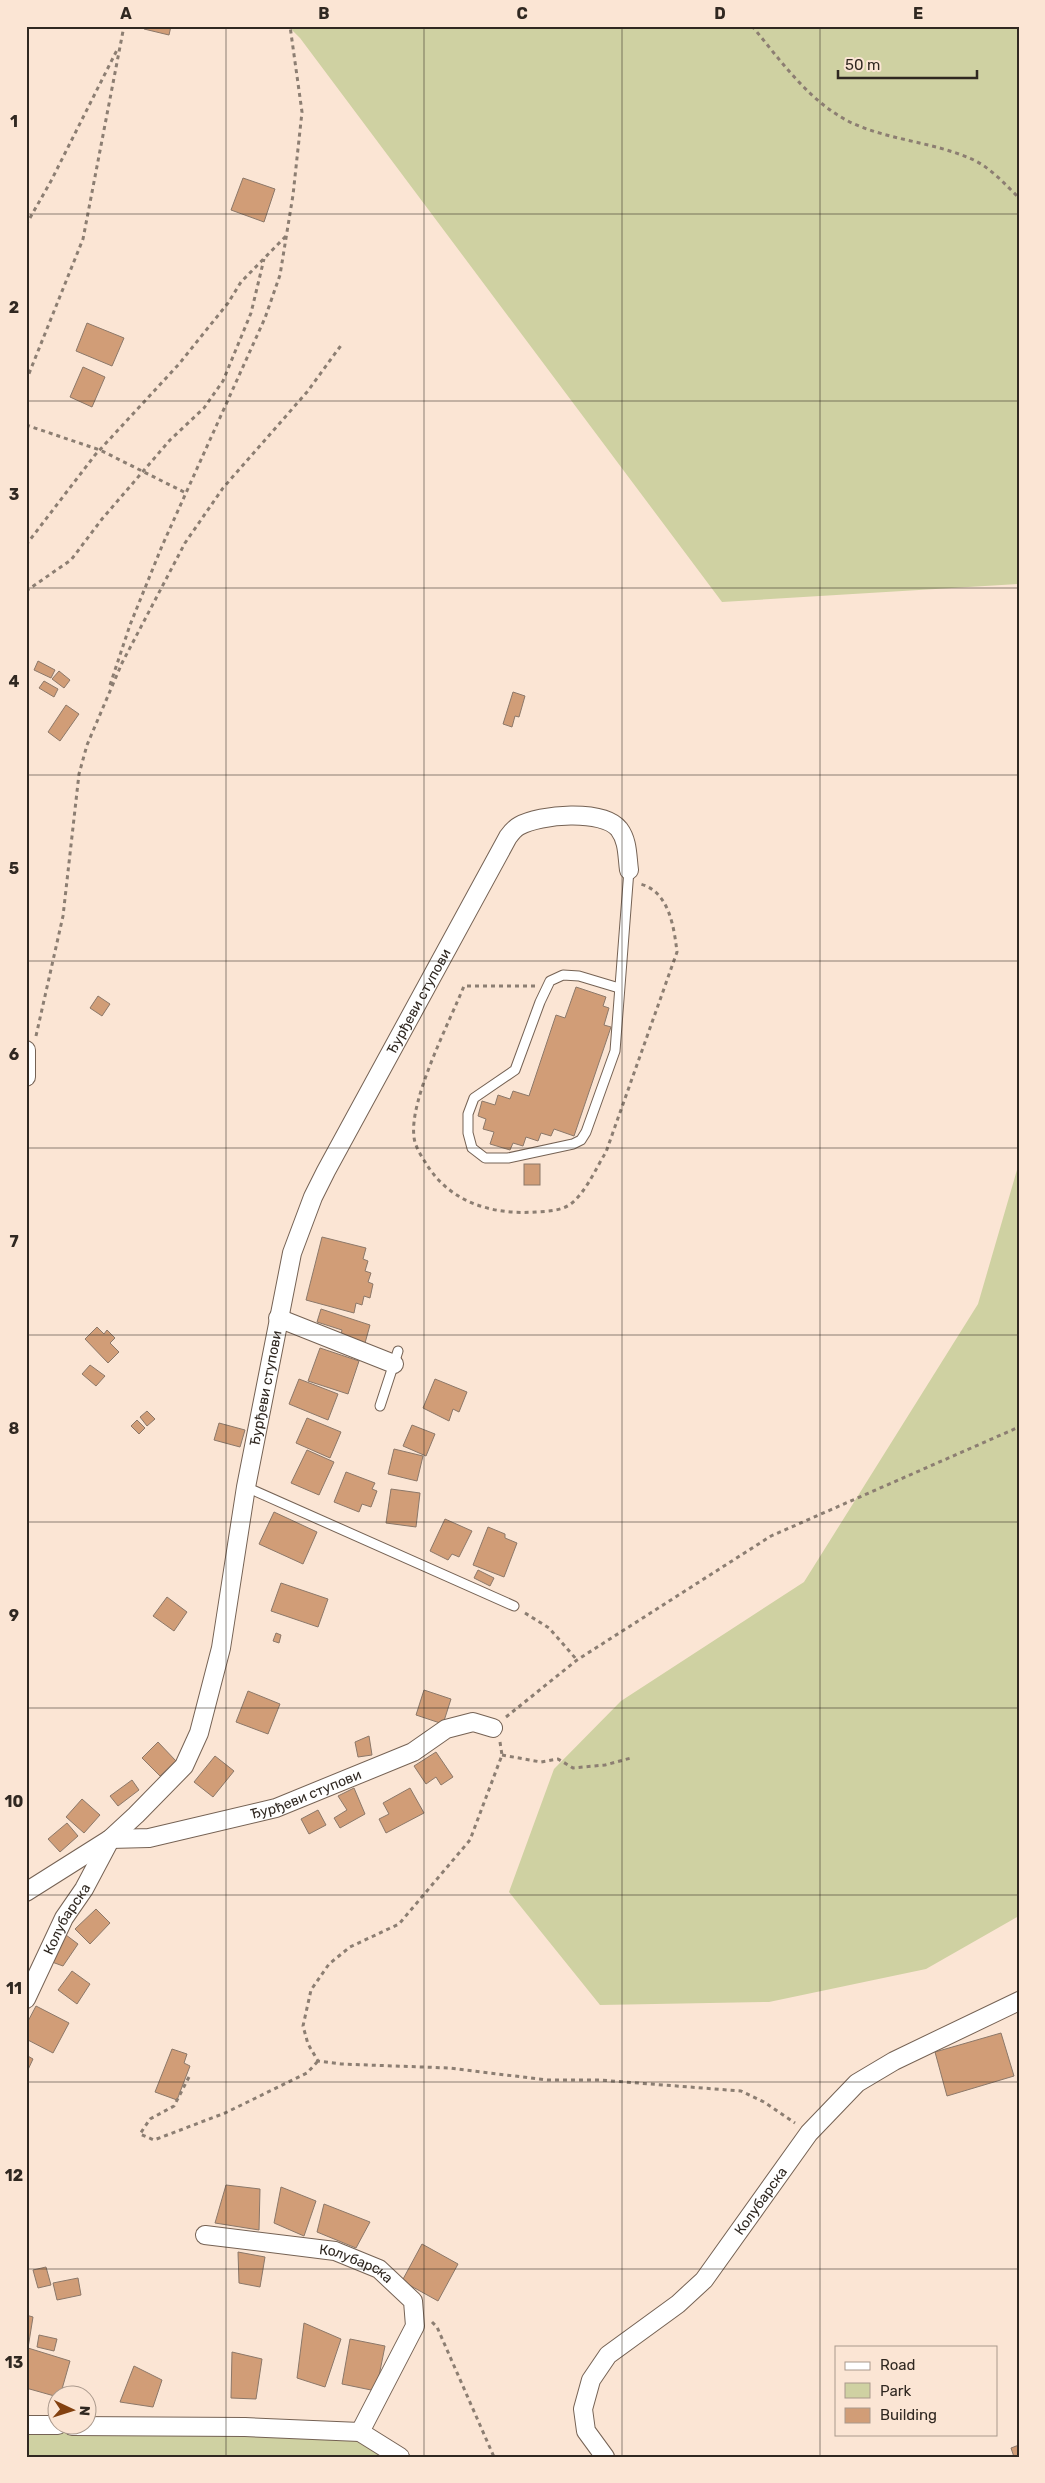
<svg xmlns="http://www.w3.org/2000/svg" width="1045" height="2483" font-family="Rubik,sans-serif">
<rect width="100%" height="100%" fill="#fbe5d4"/>
<g fill="#cfd1a2">
<path d="M288 26H1019V584L722 602 300 38Z"/>
<path d="M1019 1163V1916L926 1969 769 2002 600 2005 509 1892 554 1769 621 1701 804 1582 978 1304Z"/>
<path d="M26 2418 58 2426 360 2432 400 2457H26Z"/>
</g>
<g fill="#d19d77" stroke="#8c7869">
<path d="M145 26H171L169 35 144 29Z"/>
<path d="M243 178 275 189 264 222 231 210Z"/>
<path d="M87 323 124 338 112 366 76 351Z"/>
<path d="M83 367 105 377 92 407 70 397Z"/>
<path d="M38 661 55 670 51 678 34 670Z"/>
<path d="M59 671 70 680 64 688 52 679Z"/>
<path d="M44 681 58 689 54 697 39 688Z"/>
<path d="M513 692 525 696 519 717 515 716 512 727 503 724Z"/>
<path d="M66 705 79 714 60 741 48 732Z"/>
<path d="M576 987 606 997 603 1006 609 1008 604 1025 611 1027 574 1136 554 1129 551 1136 541 1133 538 1141 526 1137 523 1146 513 1143 510 1150 490 1144 494 1132 483 1129 486 1119 478 1116 482 1101 495 1105 498 1095 510 1099 513 1091 529 1096 556 1015 565 1018Z"/>
<path d="M98 996 110 1004 102 1016 90 1008Z"/>
<rect x="524" y="1164" width="16" height="21"/>
<path d="M322 1237 366 1248 363 1259 368 1261 365 1271 371 1273 368 1282 373 1284 370 1298 364 1296 362 1305 356 1303 354 1313 306 1300Z"/>
<path d="M321 1309 370 1325 365 1343 341 1335 342 1330 317 1322Z"/>
<path d="M97 1327 104 1334 107 1330 115 1338 110 1343 119 1352 108 1363 85 1339Z"/>
<path d="M320 1348 359 1361 348 1394 308 1381Z"/>
<path d="M90 1365 105 1376 96 1386 82 1374Z"/>
<path d="M299 1379 338 1394 328 1420 289 1404Z"/>
<path d="M435 1379 467 1392 459 1412 453 1409 449 1421 423 1408Z"/>
<path d="M147 1411 155 1419 147 1426 140 1417Z"/>
<path d="M307 1418 341 1432 330 1458 296 1443Z"/>
<path d="M137 1420 145 1428 139 1434 131 1426Z"/>
<path d="M219 1423 245 1430 240 1447 214 1440Z"/>
<path d="M412 1425 435 1434 426 1456 403 1446Z"/>
<path d="M394 1449 423 1456 417 1481 388 1474Z"/>
<path d="M307 1450 334 1462 319 1495 291 1483Z"/>
<path d="M346 1472 375 1483 372 1489 377 1491 371 1507 362 1504 359 1512 334 1502Z"/>
<path d="M391 1489 420 1493 416 1527 386 1523Z"/>
<path d="M274 1512 317 1532 303 1564 259 1544Z"/>
<path d="M445 1519 472 1531 459 1557 452 1554 448 1560 430 1551Z"/>
<path d="M488 1527 505 1534V1538L517 1543 504 1577 473 1565Z"/>
<path d="M478 1570 494 1578 490 1586 474 1578Z"/>
<path d="M281 1583 328 1599 318 1627 271 1611Z"/>
<path d="M167 1597 187 1612 174 1631 153 1616Z"/>
<path d="M276 1633 281 1635 279 1643 273 1641Z"/>
<path d="M424 1690 451 1699 443 1724 416 1715Z"/>
<path d="M248 1691 280 1704 268 1734 236 1722Z"/>
<path d="M369 1736 372 1755 358 1757 355 1742Z"/>
<path d="M158 1742 176 1761 160 1776 142 1758Z"/>
<path d="M436 1752 453 1777 441 1785 436 1777 426 1784 414 1766Z"/>
<path d="M215 1756 234 1771 213 1797 194 1782Z"/>
<path d="M132 1780 139 1790 118 1806 110 1796Z"/>
<path d="M354 1788 365 1814 340 1828 334 1818 347 1810 338 1796Z"/>
<path d="M410 1788 424 1813 386 1833 379 1819 389 1814 383 1803Z"/>
<path d="M82 1799 100 1815 84 1833 66 1817Z"/>
<path d="M318 1810 326 1825 309 1834 301 1819Z"/>
<path d="M67 1823 78 1836 60 1852 48 1839Z"/>
<path d="M96 1909 110 1923 90 1944 75 1929Z"/>
<path d="M62 1932 78 1944 63 1966 52 1962Z"/>
<path d="M72 1971 90 1984 77 2004 58 1990Z"/>
<path d="M36 2006 69 2023 53 2053 26 2039V2025Z"/>
<path d="M1001 2033 1014 2076 947 2096 935 2052Z"/>
<path d="M172 2049 187 2054 184 2063 190 2066 177 2100 155 2092Z"/>
<path d="M26 2055 33 2059 26 2074Z"/>
<path d="M226 2185 260 2189 259 2230 215 2223Z"/>
<path d="M281 2187 316 2201 304 2236 274 2223Z"/>
<path d="M324 2204 370 2222 356 2248 317 2232Z"/>
<path d="M422 2244 458 2264 438 2301 402 2281Z"/>
<path d="M238 2252 265 2257 260 2287 239 2283Z"/>
<path d="M46 2267 51 2285 38 2288 33 2270Z"/>
<path d="M78 2278 81 2295 57 2300 53 2283Z"/>
<path d="M26 2315 33 2317 28 2348H26Z"/>
<path d="M304 2323 341 2339 325 2387 297 2378Z"/>
<path d="M39 2335 57 2339 54 2351 37 2347Z"/>
<path d="M350 2339 385 2346 376 2391 342 2384Z"/>
<path d="M28 2348 70 2361 60 2396 58 2397 26 2388Z"/>
<path d="M232 2352 262 2359 256 2399 231 2398Z"/>
<path d="M134 2366 162 2380 153 2407 120 2402Z"/>
<path d="M1019 2445V2457H1014L1011 2448Z"/>
</g>
<g fill="none" stroke-linecap="round" stroke-linejoin="round">
<g stroke="#756254" stroke-width="11">
<g id="lane">
<path d="M619 988 579 976 563 975 550 981 540 1002 515 1070 474 1098 468 1114V1133L472 1148 485 1158H508L573 1144 581 1140 586 1132 615 1051 629 870"/>
<path d="M380 1406 398 1351"/>
<path d="M246 1487 514 1606"/>
</g>
</g>
<g stroke="#756254" stroke-width="20">
<g id="street">
<path d="M26 1050V1077"/>
<path d="M278 1318 394 1364"/>
<path id="s1" d="M110 1839 149 1838 276 1808 413 1752 446 1729 473 1722 493 1728"/>
<path id="s2" d="M26 1892 110 1839 136 1815 184 1766 199 1733 221 1648 246 1487 292 1253 313 1197 326 1171 508 837C511 833 515 828 519 826 540 814 603 809 619 829 628 841 627 855 629 870"/>
<path id="s3" d="M26 1999 64 1918 84 1889 110 1840"/>
<path id="s4" d="M205 2235 335 2251 379 2269 413 2301 415 2326 360 2432"/>
<path d="M26 2425H58"/>
<path d="M72 2426 245 2427 360 2432 400 2457"/>
<path id="s5" d="M605 2457 586 2431 583 2409 591 2380 608 2355 678 2304 704 2280 809 2133 857 2083 894 2061 1019 2001"/>
</g>
</g>
<g stroke="#8c7e72" stroke-width="3" stroke-dasharray="4 4" stroke-linecap="butt">
<path d="M752 26C781 61 810 103 852 123 889 140 932 142 969 158 988 165 1005 184 1019 198"/>
<path d="M26 225 51 181 118 48"/>
<path d="M26 381 83 239 124 26"/>
<path d="M26 425 100 450 186 493"/>
<path d="M26 545 95 455 179 364 228 303 241 282 286 236"/>
<path d="M26 591 71 560 102 519 170 440 204 408 223 381 251 313 264 259"/>
<path d="M110 685 130 625 162 546 265 318 280 275 293 195 302 112 290 26"/>
<path d="M535 986H464C449 1023 409 1100 414 1137 415 1147 422 1157 427 1165 451 1203 493 1215 536 1212 549 1211 562 1211 572 1203 587 1190 596 1168 606 1152L677 952C674 927 669 891 640 884"/>
<path d="M36 1036 63 916 79 774 87 745 122 663 185 543 223 488 307 392 342 344"/>
<path d="M525 1613 549 1628 577 1660"/>
<path d="M506 1717 577 1660 771 1536 1019 1427"/>
<path d="M500 1742 502 1755 470 1840 399 1924 350 1947 329 1964 311 1990 303 2026 308 2044 318 2061 341 2064 449 2068 547 2080H599L741 2091 764 2102 795 2123"/>
<path d="M502 1755 541 1762 558 1759 573 1768 605 1765 631 1758"/>
<path d="M189 2077 174 2106 150 2119 140 2134 154 2140 225 2113 307 2073 318 2061"/>
<path d="M432 2322 437 2327 494 2457"/>
</g>
<use href="#lane" stroke="#fff" stroke-width="9"/>
<use href="#street" stroke="#fff" stroke-width="18"/>
</g>
<path fill="none" stroke="#302821" stroke-width="1" stroke-opacity="0.55" d="M226 26V2457M424 26V2457M622 26V2457M820 26V2457M26 214H1019M26 401H1019M26 588H1019M26 775H1019M26 961H1019M26 1148H1019M26 1335H1019M26 1522H1019M26 1708H1019M26 1895H1019M26 2082H1019M26 2269H1019"/>
<g text-anchor="middle" stroke-width="5" stroke-linejoin="round" paint-order="stroke">
<g font-size="14" fill="#302821" stroke="#fbe5d4">
<text dy="5" stroke="none"><textPath href="#s2" startOffset="1011">Ђурђеви ступови</textPath></text>
<text dy="5" stroke="none"><textPath href="#s2" startOffset="591">Ђурђеви ступови</textPath></text>
<text dy="5" stroke="none"><textPath href="#s1" startOffset="202">Ђурђеви ступови</textPath></text>
<text dy="5" stroke="none"><textPath href="#s3" startOffset="90">Колубарска</textPath></text>
<text dy="5" stroke="none"><textPath href="#s5" startOffset="334">Колубарска</textPath></text>
<text dy="5" stroke="none"><textPath href="#s4" startOffset="155">Колубарска</textPath></text>
</g>
</g>
<rect width="1045" height="2483" fill="none" stroke="#fbe5d4" stroke-width="55"/>
<rect x="835" y="2346" width="162" height="90" fill="#fbe5d4" stroke="#aa998c"/>
<rect x="845" y="2362" width="25" height="8" fill="#ffffff" stroke="#aa998c"/>
<text x="880" y="2370" font-size="15" fill="#302821">Road</text>
<rect x="845" y="2383" width="25" height="15" fill="#cfd1a2" stroke="#aa998c"/>
<text x="880" y="2396" font-size="15" fill="#302821">Park</text>
<rect x="845" y="2408" width="25" height="15" fill="#d19d77" stroke="#aa998c"/>
<text x="880" y="2420" font-size="15" fill="#302821">Building</text>
<g transform="translate(72 2410) rotate(94)"><circle r="24" fill="#fbe5d4" stroke="#aa998c"/>
<path d="M0-4L9 19L0 12L-9 19Z" fill="#834110"/>
<text y="-8" font-size="14" font-weight="bold" text-anchor="middle" fill="#302821">N</text>
</g>
<path d="M838 70v8h139v-8" fill="none" stroke="#302821" stroke-width="2.5"/>
<text x="845" y="70" font-size="15" fill="#302821" stroke="#fbe5d4" stroke-width="4" paint-order="stroke">50 m</text>
<rect x="28" y="28" width="990" height="2428" fill="none" stroke="#302821" stroke-width="2"/>
<g font-size="16" text-anchor="middle" font-weight="bold" fill="#302821">
<text x="126" y="19">A</text>
<text x="324" y="19">B</text>
<text x="522" y="19">C</text>
<text x="720" y="19">D</text>
<text x="918" y="19">E</text>
<text x="14" y="127">1</text>
<text x="14" y="313">2</text>
<text x="14" y="500">3</text>
<text x="14" y="687">4</text>
<text x="14" y="874">5</text>
<text x="14" y="1060">6</text>
<text x="14" y="1247">7</text>
<text x="14" y="1434">8</text>
<text x="14" y="1621">9</text>
<text x="14" y="1807">10</text>
<text x="14" y="1994">11</text>
<text x="14" y="2181">12</text>
<text x="14" y="2368">13</text>
</g>
</svg>
